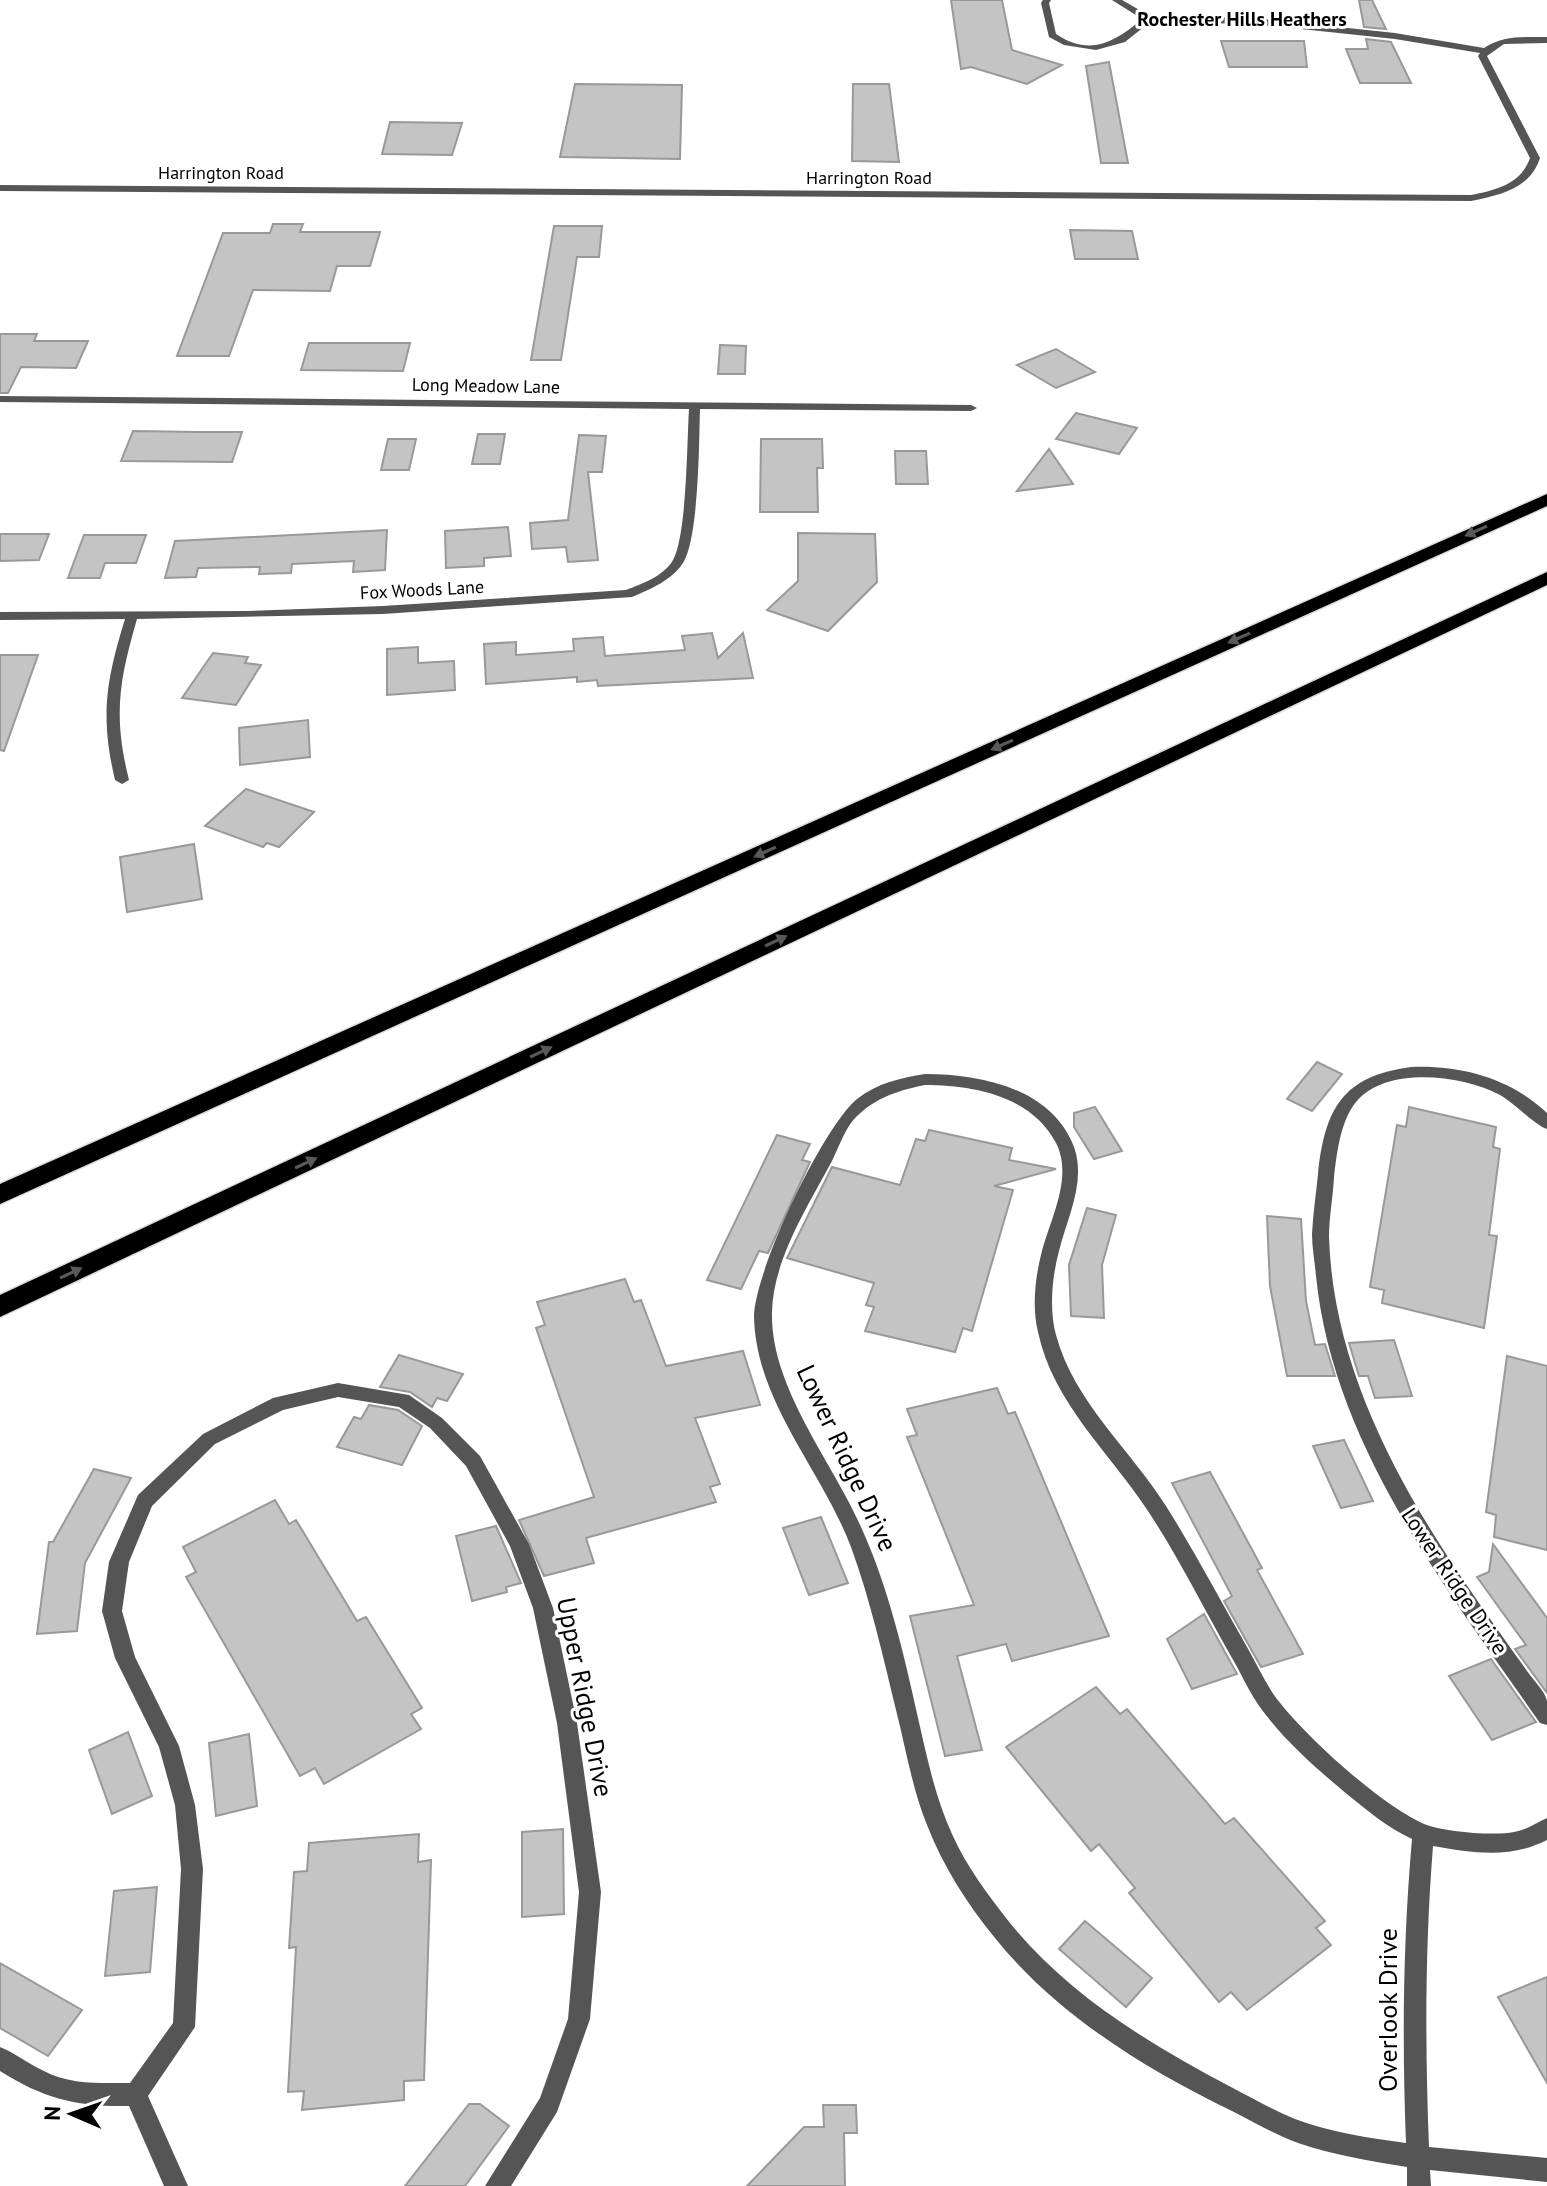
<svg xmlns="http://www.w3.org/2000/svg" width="1547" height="2186" font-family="'PT Sans',sans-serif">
<rect width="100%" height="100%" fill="#fff"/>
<g fill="#c4c4c4" stroke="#999" stroke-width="2">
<path d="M951 0H1002L1012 50 1062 65 1027 84 971 67 961 69Z"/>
<path d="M1359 0H1372L1386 29 1364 27Z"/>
<path d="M1366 39 1391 42 1411 83H1360L1346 49H1368Z"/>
<path d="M1221 41H1304L1307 67H1229Z"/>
<path d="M1109 62 1128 163H1101L1086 66Z"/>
<path d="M575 84 682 85 680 159 560 157Z"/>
<path d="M853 84H889L899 162 852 161Z"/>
<path d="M390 122 462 123 452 155 382 154Z"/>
<path d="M273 224H303L300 232H380L370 266H337L330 291 253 290 229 356H177L223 233H270Z"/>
<path d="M554 226H602L599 257H577L561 360H531Z"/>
<path d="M1070 230 1132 231 1138 259H1075Z"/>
<path d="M0 334H37L34 341H88L76 368 21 367 8 393H0Z"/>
<path d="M309 343H410L403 371 301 370Z"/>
<path d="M720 345 746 346 745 374H718Z"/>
<path d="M1056 349 1095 372 1056 388 1017 365Z"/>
<path d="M1076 413 1104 420 1137 428 1119 454 1056 439Z"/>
<path d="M133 431 197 432H242L232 462 121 461Z"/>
<path d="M478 434H505L500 464H472Z"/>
<path d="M579 435 606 436 602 472H588L598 560 568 562 566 547 532 549 530 523 568 520Z"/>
<path d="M388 439H416L409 470H381Z"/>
<path d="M761 439H822L823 468H817L818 512H760Z"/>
<path d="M1049 449 1073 484 1017 491Z"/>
<path d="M895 451H926L928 484H896Z"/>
<path d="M508 527 511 556 484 558V566L446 568 445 531Z"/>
<path d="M387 530 385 570 353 572 354 561 292 564 291 573 259 574 260 567 198 568 196 577 165 578 175 541Z"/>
<path d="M798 533 875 534 877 582 828 631 767 610 798 581Z"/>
<path d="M0 534H49L39 560 0 561Z"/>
<path d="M84 535H146L136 563H105L100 578H68Z"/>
<path d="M712 633 718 658 743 633 753 678 598 686 597 680 577 682V677L486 684 484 644 516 642V655L574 651 573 639 603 637 605 656 685 650 682 636Z"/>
<path d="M418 647V663L454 661 455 690 387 695V649Z"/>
<path d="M213 653 248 657 245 663 261 665 236 705 182 698Z"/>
<path d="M0 655H38L4 751 0 750Z"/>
<path d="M308 720 310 757 240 765 239 728Z"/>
<path d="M246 789 314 812 279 847 267 843 263 847 205 826Z"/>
<path d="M194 844 202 899 127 912 120 857Z"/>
<path d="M1317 1062 1342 1074 1312 1111 1287 1099Z"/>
<path d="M1095 1107 1122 1151 1094 1159 1074 1127V1113Z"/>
<path d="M1409 1107 1496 1127 1493 1147 1500 1149 1489 1235 1497 1236 1484 1328 1382 1303 1384 1290 1370 1287 1397 1125 1406 1127Z"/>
<path d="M929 1130 1012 1148 1009 1160 1056 1169 994 1186 1013 1190 972 1331 963 1328 955 1352 865 1331 874 1307 866 1305 874 1283 787 1258 832 1167 900 1185 916 1139 925 1141Z"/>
<path d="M777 1135 810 1144 802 1160 810 1162 768 1253 759 1251 741 1289 707 1280Z"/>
<path d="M1087 1208 1116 1215 1102 1265 1104 1318 1071 1316 1069 1265Z"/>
<path d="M1267 1216 1301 1219 1306 1301 1315 1345 1325 1344 1335 1376H1287L1270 1286Z"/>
<path d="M625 1279 634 1302 641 1300 666 1366 743 1351 760 1405 695 1418 720 1484 710 1487 716 1502 586 1538 594 1563 544 1576 519 1520 594 1497 536 1328 545 1325 537 1302Z"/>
<path d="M1394 1340 1412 1396 1375 1398 1368 1376H1359L1349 1343Z"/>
<path d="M399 1355 463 1374 447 1401 437 1398 432 1407 410 1392 380 1387Z"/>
<path d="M1507 1356 1547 1366V1550L1494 1537 1496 1515 1486 1512Z"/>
<path d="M997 1388 1008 1414 1015 1412 1109 1636 1012 1661 1006 1644 957 1656 982 1750 945 1756 910 1616 974 1605 907 1437 917 1435 907 1409Z"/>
<path d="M369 1405 398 1410 422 1426 402 1465 337 1447 354 1417 361 1419Z"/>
<path d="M1344 1440 1373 1501 1341 1508 1313 1446Z"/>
<path d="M94 1469 131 1478 85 1563 77 1631 37 1634 49 1542H53Z"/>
<path d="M1210 1472 1262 1568 1257 1570 1303 1654 1261 1667 1224 1601 1232 1596 1172 1483Z"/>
<path d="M275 1500 289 1524 296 1520 357 1621 366 1617 422 1708 411 1714 421 1729 324 1784 315 1768 300 1776 186 1577 196 1572 183 1547Z"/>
<path d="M821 1517 848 1583 809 1595 783 1528Z"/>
<path d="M496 1526 521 1583 506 1587 507 1592 472 1601 456 1536Z"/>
<path d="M1493 1544 1547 1618V1693L1515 1649 1526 1645 1477 1577 1489 1572Z"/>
<path d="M1204 1614 1237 1674 1192 1689 1167 1639Z"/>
<path d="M1491 1659 1536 1722 1492 1740 1449 1676Z"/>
<path d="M1096 1687 1120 1714 1127 1709 1225 1824 1234 1818 1325 1921 1316 1928 1331 1945 1247 2010 1231 1992 1219 2002 1129 1893 1135 1888 1099 1844 1091 1851 1006 1747Z"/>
<path d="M128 1732 152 1796 112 1814 89 1750Z"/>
<path d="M249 1734 257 1806 216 1816 209 1743Z"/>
<path d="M563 1829 564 1914 522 1917V1832Z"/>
<path d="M419 1834 418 1862 431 1860 424 2080 404 2081V2100L302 2110 304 2091 288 2092 296 1947 289 1948 294 1872 307 1871 309 1843Z"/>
<path d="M157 1887 150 1972 105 1976 114 1891Z"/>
<path d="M1085 1921 1152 1978 1126 2007 1059 1949Z"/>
<path d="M0 1963 82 2010 48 2056 0 2028Z"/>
<path d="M1547 1977V2083L1498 1997Z"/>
<path d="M469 2104H480L509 2126 465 2186H405Z"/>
<path d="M823 2105H856L857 2133H844L845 2186H747L804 2127H824Z"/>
</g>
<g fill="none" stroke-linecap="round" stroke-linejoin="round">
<g stroke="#dbdbdb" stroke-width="3">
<g id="highway">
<path d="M1547 494V506L0 1204V1184Z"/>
<path d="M1547 572V585L0 1317V1295Z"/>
</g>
</g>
<g fill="#555" fill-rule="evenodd">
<path d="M1043 0H1051L1049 3 1056 34C1090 57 1115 42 1142 19L1112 0H1122L1150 16 1254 18 1395 33 1484 48C1503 35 1525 37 1547 37V43L1504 44 1487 56 1540 158C1530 189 1500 195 1471 201L0 191V185L1471 195C1496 190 1521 184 1530 158L1478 56 1480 53 1395 39 1254 24 1150 22 1125 42 1096 50 1064 45 1049 37 1041 3Z"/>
<path d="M0 396 971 405 977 408 971 411 700 409C699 441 699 538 683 563 672 580 651 589 632 597L383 614 137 619C119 681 113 716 129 780L122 784 115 780C100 716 106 681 125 619L0 620V612L247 611 383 606 626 590C642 584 664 576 673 560 687 535 687 441 689 409L0 402Z"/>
<path d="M1411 1067C1461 1065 1510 1078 1547 1113V1129C1534 1125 1514 1102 1498 1094 1461 1075 1386 1066 1356 1102 1340 1122 1337 1153 1334 1177 1333 1197 1329 1218 1329 1237 1333 1366 1397 1483 1468 1587 1487 1615 1507 1643 1527 1671 1533 1680 1545 1691 1547 1701 1547 1708 1547 1718 1547 1725L1540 1723C1446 1588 1333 1445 1316 1276 1315 1263 1312 1248 1312 1234 1313 1214 1316 1194 1318 1174 1325 1108 1343 1076 1411 1067Z"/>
<path d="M925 1074C978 1074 1046 1087 1071 1140 1089 1177 1068 1215 1059 1251 1052 1277 1049 1309 1056 1335 1074 1402 1130 1449 1166 1506 1195 1552 1220 1600 1247 1647 1256 1663 1264 1680 1274 1695 1302 1734 1381 1805 1424 1824 1443 1832 1494 1836 1514 1832 1526 1830 1536 1823 1547 1818V1840C1510 1859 1473 1853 1433 1846 1425 1947 1425 2046 1429 2147L1547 2158V2182L1430 2170 1431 2186H1407V2167C1371 2161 1333 2155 1298 2143 1275 2135 1254 2122 1232 2111 1145 2069 1056 2014 995 1938 967 1904 943 1866 927 1825 912 1788 906 1749 896 1710 883 1656 870 1599 851 1547 822 1470 756 1402 754 1317 754 1272 823 1127 857 1099 877 1083 901 1078 925 1074ZM925 1085C973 1085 1032 1096 1056 1143 1074 1178 1049 1221 1041 1255 1035 1279 1032 1308 1038 1332 1053 1403 1110 1453 1148 1511 1179 1558 1204 1609 1232 1658 1242 1675 1250 1694 1262 1710 1286 1742 1317 1769 1348 1795 1368 1811 1388 1828 1412 1839 1403 1941 1402 2041 1406 2143 1369 2138 1329 2132 1295 2119 1273 2110 1252 2098 1231 2087 1151 2045 1068 1995 1010 1923 988 1895 966 1866 952 1834 935 1797 927 1757 918 1718 904 1654 888 1586 861 1527 832 1461 770 1387 772 1312 773 1260 808 1206 832 1161 838 1149 843 1134 851 1123 869 1100 898 1090 925 1085Z"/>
<path d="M338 1383 409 1395 442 1418 480 1456 529 1544 553 1608 577 1723 601 1892 590 2019 557 2112 511 2186H485L540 2098 568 2019 579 1892 557 1723 533 1608 510 1546 466 1466 430 1428 399 1407 338 1397 283 1410 215 1444 152 1506 129 1562 122 1611 135 1657 179 1746 195 1805 203 1869 195 2027 148 2096 188 2186H164L129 2106C78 2107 44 2099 0 2071V2047C15 2053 29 2064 44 2071 70 2085 101 2083 130 2083L173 2023 181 1869 175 1805 159 1747 115 1658 102 1611 109 1562 138 1495 203 1434 273 1398Z"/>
</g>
<use href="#highway" fill="#000" fill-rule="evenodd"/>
</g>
<defs><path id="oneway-solid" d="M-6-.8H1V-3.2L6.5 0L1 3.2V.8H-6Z" transform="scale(2)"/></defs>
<g fill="#595959">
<use href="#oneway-solid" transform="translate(1476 531) rotate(156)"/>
<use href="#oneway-solid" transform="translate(1239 638) rotate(156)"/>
<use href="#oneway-solid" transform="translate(1002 745) rotate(156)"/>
<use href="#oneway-solid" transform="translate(765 852) rotate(156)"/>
<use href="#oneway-solid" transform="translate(776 941) rotate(-25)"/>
<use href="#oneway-solid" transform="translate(541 1052) rotate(-25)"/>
<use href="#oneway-solid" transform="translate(306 1163) rotate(-25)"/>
<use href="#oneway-solid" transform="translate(71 1273) rotate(-25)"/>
</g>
<g text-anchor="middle" stroke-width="6" stroke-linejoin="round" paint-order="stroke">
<g font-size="18" fill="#000" stroke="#fff">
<text x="221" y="179">Harrington Road</text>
<text x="869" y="184">Harrington Road</text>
<text transform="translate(486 386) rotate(1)" y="6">Long Meadow Lane</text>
<text transform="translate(422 590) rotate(-3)" y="6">Fox Woods Lane</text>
</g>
<g font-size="20" font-weight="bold" fill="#000" stroke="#fff">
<text x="1242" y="26">Rochester Hills Heathers</text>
</g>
<g font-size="22" fill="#000" stroke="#fff">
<text transform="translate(1455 1581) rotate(56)" y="8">Lower Ridge Drive</text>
</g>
<g font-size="26" fill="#000" stroke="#fff">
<text transform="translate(847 1458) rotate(65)" y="9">Lower Ridge Drive</text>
<text transform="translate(585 1697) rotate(79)" y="9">Upper Ridge Drive</text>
<text transform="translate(1388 2010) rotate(-90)" y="9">Overlook Drive</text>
</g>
</g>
<g transform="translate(72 2114) rotate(272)" stroke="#ffffff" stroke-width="6" paint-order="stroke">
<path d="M0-6L14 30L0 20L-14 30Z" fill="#000000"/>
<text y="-12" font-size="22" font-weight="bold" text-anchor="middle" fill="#000000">N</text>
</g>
</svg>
